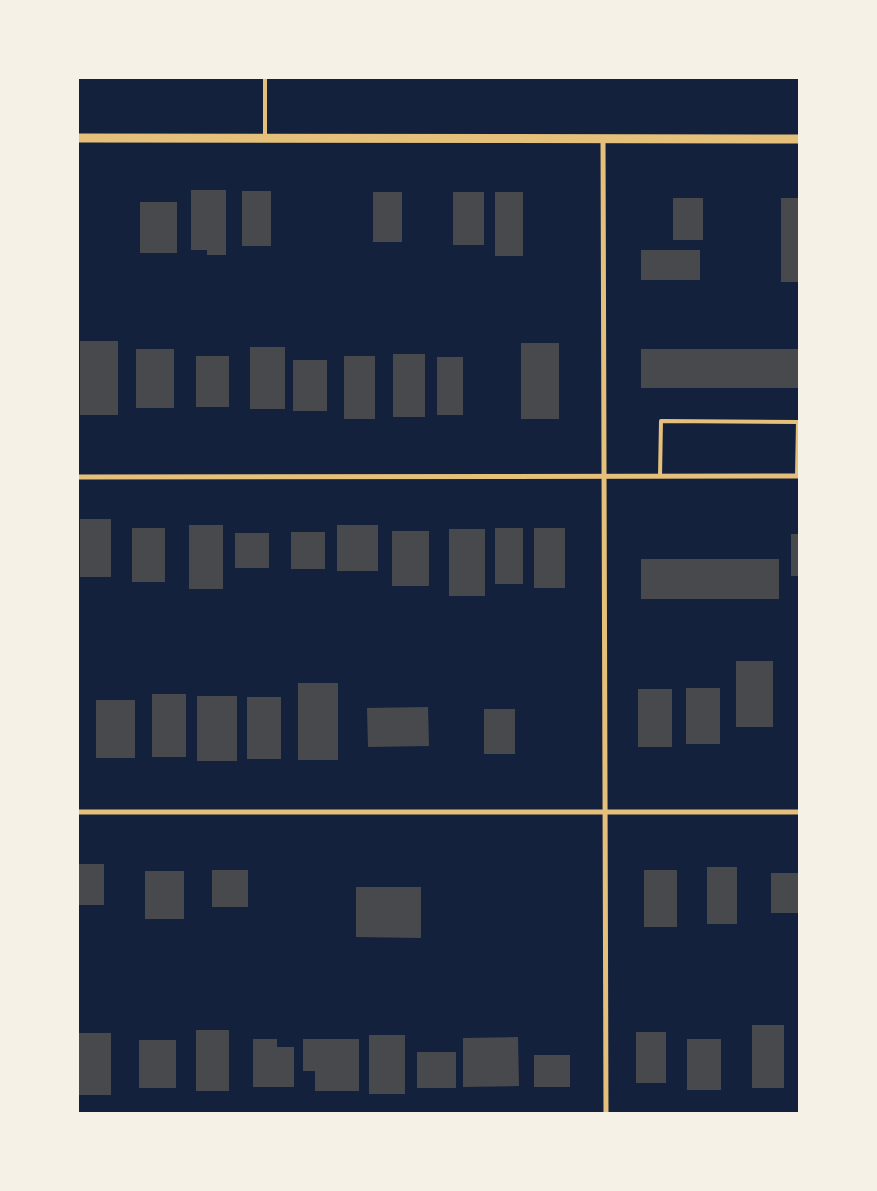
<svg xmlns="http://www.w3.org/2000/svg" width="877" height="1191" font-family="'Noto Sans',sans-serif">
<rect width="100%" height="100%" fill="#14213d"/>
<g fill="#48494c">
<path d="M191 190H226V255H207V250H191Z"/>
<rect x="242" y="191" width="29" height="55"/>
<rect x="373" y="192" width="29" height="50"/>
<rect x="453" y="192" width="31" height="53"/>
<rect x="495" y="192" width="28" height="64"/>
<rect x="673" y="198" width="30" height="42"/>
<rect x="781" y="198" width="19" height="84"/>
<rect x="140" y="202" width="37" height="51"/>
<rect x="641" y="250" width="59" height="30"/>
<rect x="80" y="341" width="38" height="74"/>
<rect x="521" y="343" width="38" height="76"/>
<rect x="250" y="347" width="35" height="62"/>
<rect x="136" y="349" width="38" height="59"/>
<rect x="641" y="349" width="159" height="39"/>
<rect x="393" y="354" width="32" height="63"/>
<rect x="196" y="356" width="33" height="51"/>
<rect x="344" y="356" width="31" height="63"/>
<rect x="437" y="357" width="26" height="58"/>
<rect x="293" y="360" width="34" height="51"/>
<rect x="80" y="519" width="31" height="58"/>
<rect x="189" y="525" width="34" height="64"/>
<rect x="337" y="525" width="41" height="46"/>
<rect x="132" y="528" width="33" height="54"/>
<rect x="495" y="528" width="28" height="56"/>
<rect x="534" y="528" width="31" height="60"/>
<rect x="449" y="529" width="36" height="67"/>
<rect x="392" y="531" width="37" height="55"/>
<rect x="291" y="532" width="34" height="37"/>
<rect x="235" y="533" width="34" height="35"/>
<rect x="791" y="534" width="9" height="42"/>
<rect x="641" y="559" width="138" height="40"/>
<rect x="736" y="661" width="37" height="66"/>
<rect x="298" y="683" width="40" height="77"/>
<rect x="686" y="688" width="34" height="56"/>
<rect x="638" y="689" width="34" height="58"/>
<rect x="152" y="694" width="34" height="63"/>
<rect x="197" y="696" width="40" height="65"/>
<rect x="247" y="697" width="34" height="62"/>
<rect x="96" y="700" width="39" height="58"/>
<path d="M428 707 429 746 368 747 367 708Z"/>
<rect x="484" y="709" width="31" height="45"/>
<rect x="78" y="864" width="26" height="41"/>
<rect x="707" y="867" width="30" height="57"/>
<rect x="212" y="870" width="36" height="37"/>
<rect x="644" y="870" width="33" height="57"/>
<rect x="145" y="871" width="39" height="48"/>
<rect x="771" y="873" width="29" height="40"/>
<path d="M356 887H421V938L356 937Z"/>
<rect x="752" y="1025" width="32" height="63"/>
<rect x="196" y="1030" width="33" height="61"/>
<rect x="636" y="1032" width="30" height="51"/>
<rect x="78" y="1033" width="33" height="62"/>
<rect x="369" y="1035" width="36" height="59"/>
<path d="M518 1037 519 1086 463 1087V1038Z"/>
<path d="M253 1039H277V1047H294V1087H253Z"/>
<path d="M303 1039H359V1091H315V1071H303Z"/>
<rect x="687" y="1039" width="34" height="51"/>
<rect x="139" y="1040" width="37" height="48"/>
<rect x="417" y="1052" width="39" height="36"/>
<rect x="534" y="1055" width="36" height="32"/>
</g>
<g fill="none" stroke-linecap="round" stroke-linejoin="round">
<g stroke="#e5c07b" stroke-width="4">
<path d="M265 78V138"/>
<path d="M660 476 661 421 798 422 797 476"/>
</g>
<g stroke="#e5c07b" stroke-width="5">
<path d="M603 138 606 1114"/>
<path d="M78 477 800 476"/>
<path d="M78 812H800"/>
</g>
<path stroke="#e5c07b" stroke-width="9" d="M78 138 800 139"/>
</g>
<rect width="877" height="1191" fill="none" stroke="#f6f1e7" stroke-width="158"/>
</svg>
